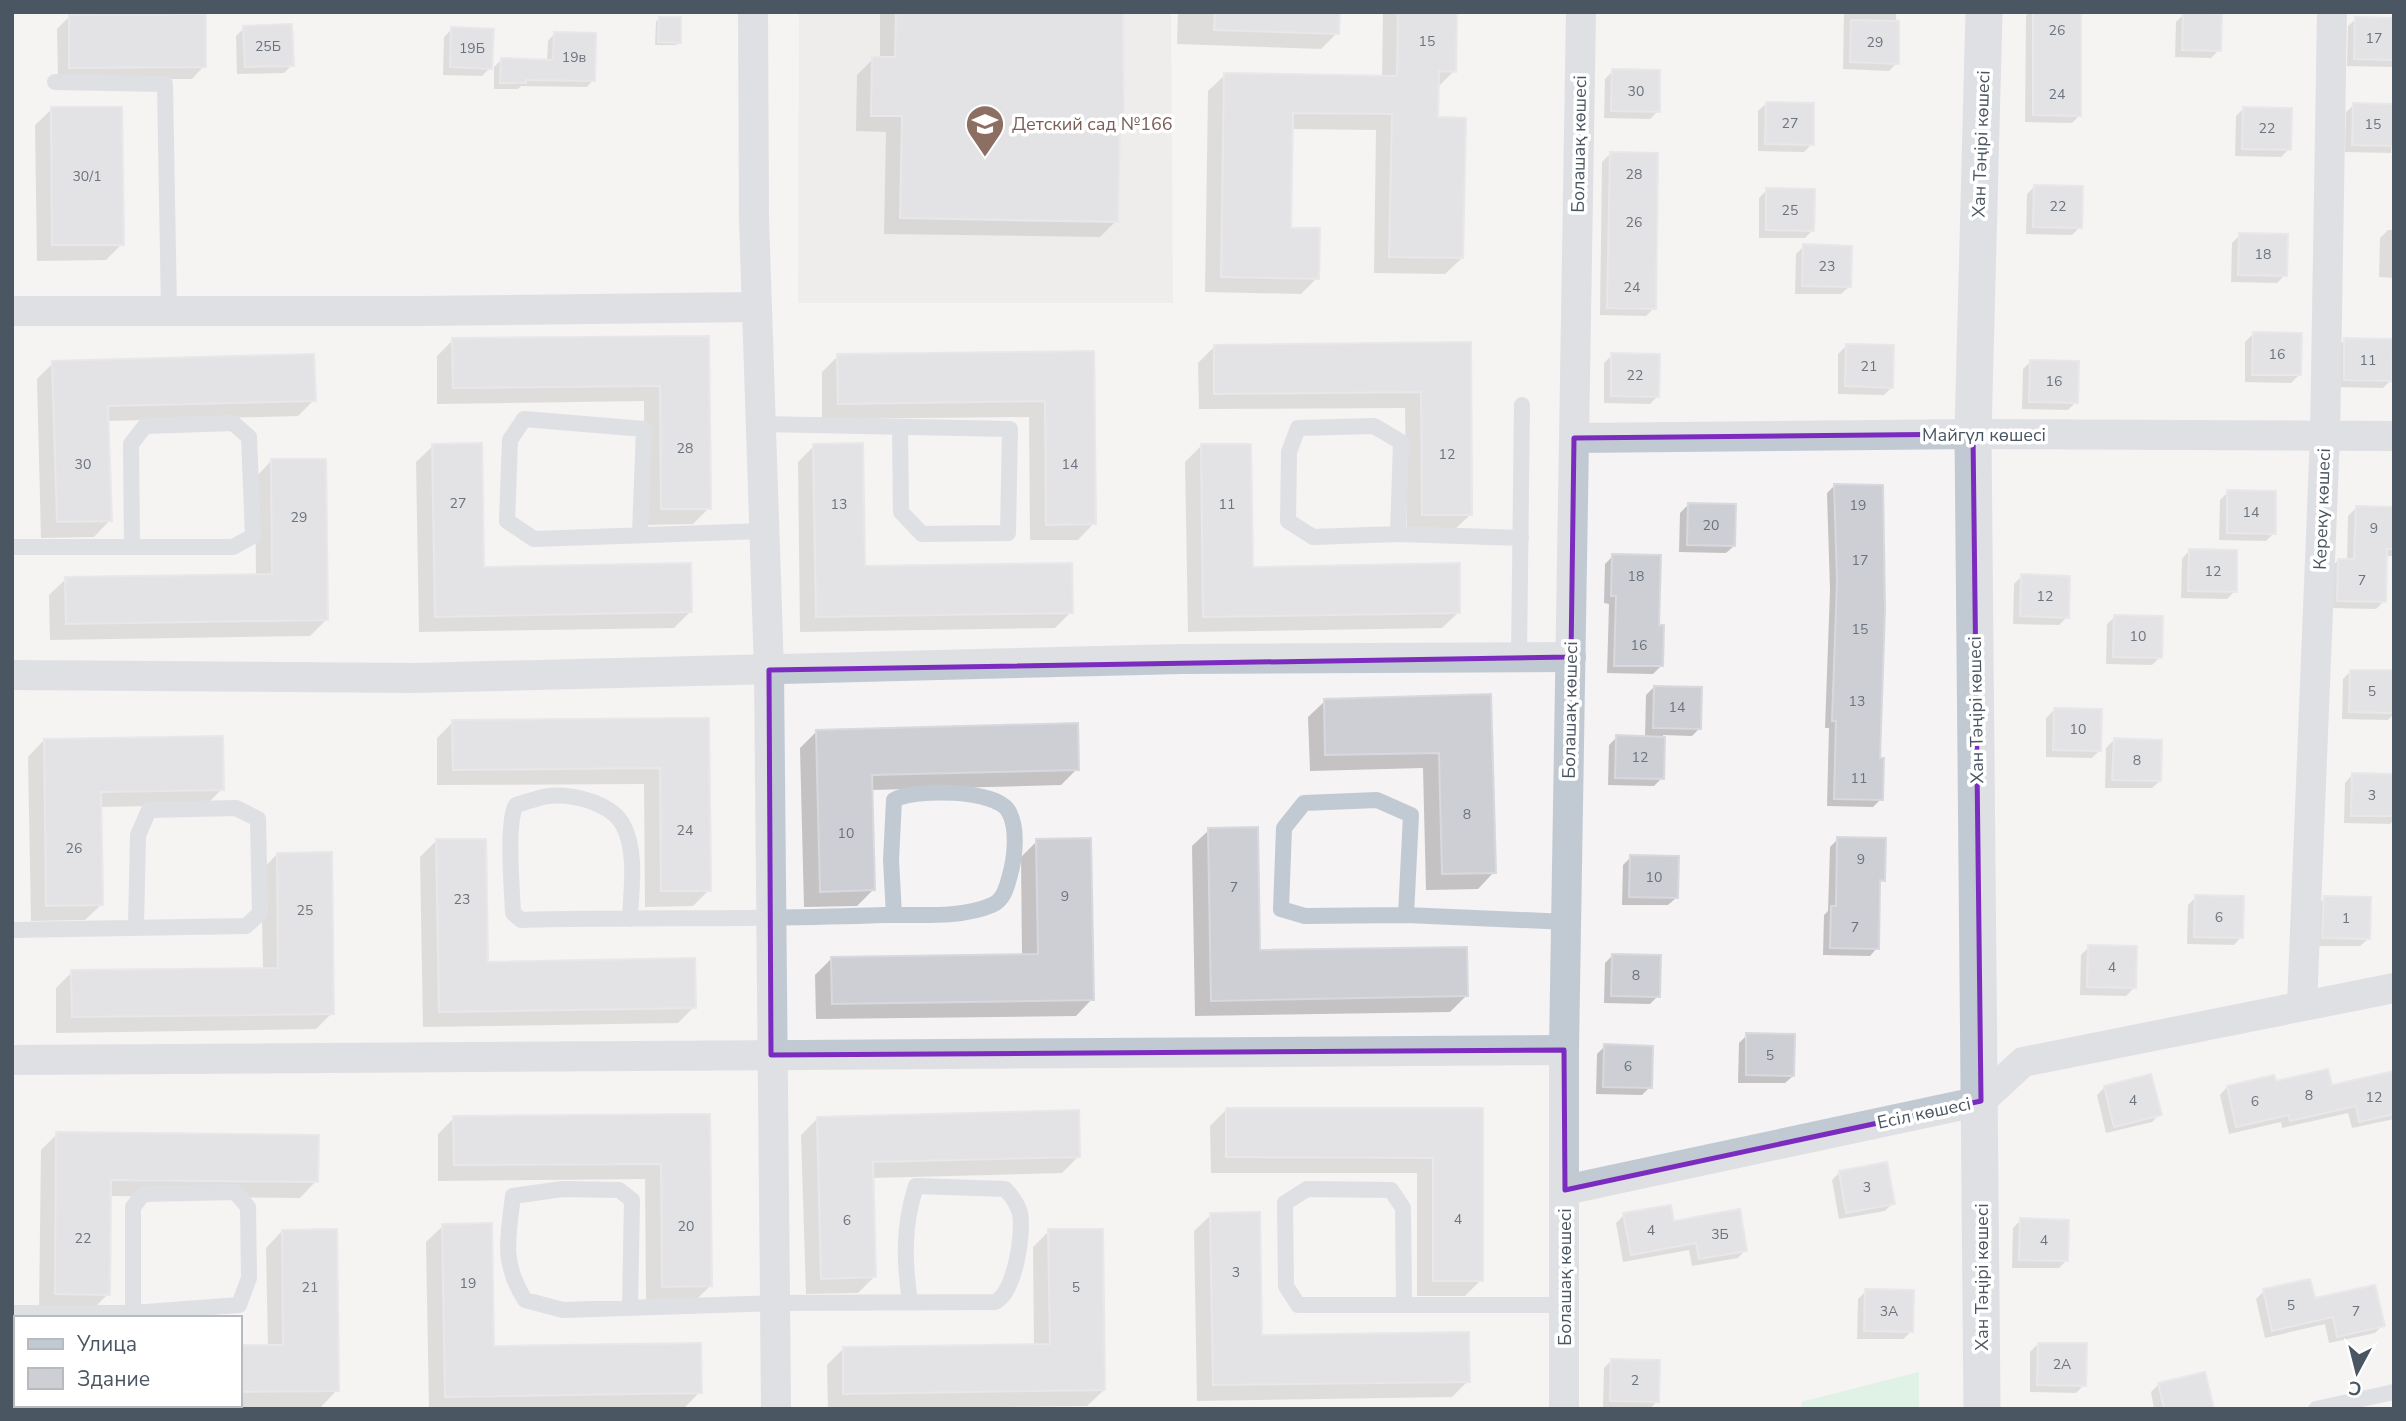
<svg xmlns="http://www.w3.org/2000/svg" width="2406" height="1421" font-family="'Nunito Sans',sans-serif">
<rect width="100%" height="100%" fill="#f5f3f3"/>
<path fill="#e6e4e5" d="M799 12H1171L1173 303H798Z"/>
<path fill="#c3f1d5" d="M1919 1372V1409H1802L1801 1402Z"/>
<g fill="#0003">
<path d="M880 12H1121L1122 125 1118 130 1116 221 1100 237 884 234 886 132 856 131 857 75 873 59H880Z"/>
<path d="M1178 12H1338L1337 33 1321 49 1177 44Z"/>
<path d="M1383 12H1455L1454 71 1437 88 1436 119 1462 258 1445 274 1374 273 1376 130 1291 129 1290 230 1317 278 1301 294 1205 292 1208 91 1225 75 1382 78Z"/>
<path d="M1844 12H1896L1897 63 1889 71 1843 69Z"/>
<path d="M2029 12H2080V115L2072 123 2025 122 2026 16Z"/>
<path d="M2184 14 2219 50 2211 58 2175 57 2176 22Z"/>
<path d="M69 17 204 66 192 79H58L57 29Z"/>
<path d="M659 18 679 42 676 45H655L656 22Z"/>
<path d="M2356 19 2394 20 2393 67 2347 66 2348 26Z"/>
<path d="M244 28 292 65 284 73 237 74 236 36Z"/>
<path d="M452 29 490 68 482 76 443 75 444 37Z"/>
<path d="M554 34 593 80 587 87 521 86 518 89H494V67L501 60 547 61 548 41Z"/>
<path d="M1613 71 1658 111 1650 119 1604 118 1605 79Z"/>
<path d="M1766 104 1812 144 1804 152 1758 151V111Z"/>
<path d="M2354 105 2394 106 2391 153 2345 152 2346 112Z"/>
<path d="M2244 108 2289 149 2281 157 2235 156 2236 116Z"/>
<path d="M52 109 122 244 106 260 37 261 35 125Z"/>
<path d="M1610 154 1654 308 1646 316 1600 315 1602 162Z"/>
<path d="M2035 186 2080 227 2072 235 2026 234 2027 194Z"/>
<path d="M1767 190 1813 230 1805 238H1759V198Z"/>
<path d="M2388 230H2394V278L2379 277 2380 238Z"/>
<path d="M2240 235 2285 275 2277 283 2231 282 2232 243Z"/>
<path d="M1804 246 1849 287 1841 294H1795L1796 254Z"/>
<path d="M2253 334 2299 375 2291 383 2245 382V342Z"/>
<path d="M708 338 709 508 693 524 645 525 644 401 437 404V356L453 340Z"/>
<path d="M2345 340 2391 380 2383 388 2336 387 2337 347Z"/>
<path d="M1469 344 1471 514 1454 530 1407 531 1405 408 1199 409 1198 363 1214 347Z"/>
<path d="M1846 346 1892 387 1884 395 1838 394V354Z"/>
<path d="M1093 353 1094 523 1078 540H1030L1029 417 822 419V372L838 356Z"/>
<path d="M1612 355 1658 396 1650 404 1604 403V363Z"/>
<path d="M2031 361 2076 402 2068 410 2022 409 2023 369Z"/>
<path d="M53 363 314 400 298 416 107 421 110 520 94 537 41 538 37 379Z"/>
<path d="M433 446 482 568 690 612 674 628 419 632 416 462Z"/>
<path d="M814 446 863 568 1071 612 1055 628 800 632 798 462Z"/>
<path d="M1201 446 1251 568 1459 612 1442 628 1188 632 1185 462Z"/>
<path d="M271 461 326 620 310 636 50 640 49 595 66 579 256 576 255 478Z"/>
<path d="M1835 485 1879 759 1881 799 1873 807 1827 806 1829 728H1825L1830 590 1827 493Z"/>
<path d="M2228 492 2274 533 2266 541 2219 540 2220 500Z"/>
<path d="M1688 505 1734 546 1726 553 1679 552 1680 513Z"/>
<path d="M2356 508 2394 509V556H2385L2384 601 2376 609 2330 608 2331 568 2338 560 2347 561 2348 516Z"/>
<path d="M2189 551 2235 591 2227 599 2181 598 2182 559Z"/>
<path d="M1613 556 1658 626 1661 666 1653 674 1607 673 1609 604 1604 603 1605 564Z"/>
<path d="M2022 576 2067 617 2059 625 2013 624 2014 584Z"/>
<path d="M2115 617 2160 657 2152 665 2106 664 2107 624Z"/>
<path d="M2351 671 2394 672V714L2388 720 2342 719 2343 679Z"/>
<path d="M1654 687 1700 728 1692 736 1663 735 1662 778 1654 786 1608 785 1609 745 1617 737 1645 738 1646 695Z"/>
<path d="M1490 696 1494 872 1478 889 1426 890 1423 768 1310 771 1308 717 1325 701Z"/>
<path d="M2054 710 2100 750 2092 758 2046 757V718Z"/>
<path d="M707 720 709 890 693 906 645 907 644 784 437 785V738L453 722Z"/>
<path d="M816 732 1077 769 1061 785 871 790 873 890 857 906 804 907 800 748Z"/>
<path d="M44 740 222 789 206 805 100 807 102 904 85 920 31 921 28 757Z"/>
<path d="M2114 740 2160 781 2152 788H2105L2106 748Z"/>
<path d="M2352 775 2394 776V820L2390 824 2344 823 2345 783Z"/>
<path d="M1209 830 1258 952 1466 996 1450 1012 1195 1016 1192 846Z"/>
<path d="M1838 839 1883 880 1879 884 1877 948 1870 956 1823 955 1824 915 1828 911 1830 847Z"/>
<path d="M436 841 486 963 694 1007 678 1023 423 1027 420 857Z"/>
<path d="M1037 841 1092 999 1076 1016 816 1019 815 975 832 958 1022 956 1021 857Z"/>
<path d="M277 854 332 1013 316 1029 56 1033V988L72 972 263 970 261 871Z"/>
<path d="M1631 857 1676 898 1668 905H1622L1623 865Z"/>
<path d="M2196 897 2241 937 2234 945 2187 944 2188 905Z"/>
<path d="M2325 898 2368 939 2360 946H2315L2317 906Z"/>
<path d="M2089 947 2134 988 2126 996 2080 995 2081 955Z"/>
<path d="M1613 955 1658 996 1650 1004 1604 1003 1605 963Z"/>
<path d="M1747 1035 1793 1076 1785 1083H1738L1739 1043Z"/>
<path d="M1605 1046 1650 1087 1642 1095 1596 1094 1597 1054Z"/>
<path d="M2394 1073V1119L2352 1128 2348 1113 2282 1128 2281 1122 2229 1134 2220 1095 2227 1087 2274 1083 2330 1087Z"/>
<path d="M2105 1087 2160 1114 2152 1122 2106 1133 2097 1095Z"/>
<path d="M1227 1109 1481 1110V1280L1465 1296H1417V1173H1211L1210 1126Z"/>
<path d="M709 1115 710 1286 694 1302 646 1303 645 1179 438 1181V1134L454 1118Z"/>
<path d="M817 1119 1078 1157 1062 1173 872 1178 874 1277 858 1293 806 1294 801 1135Z"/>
<path d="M57 1134 316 1181 300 1198 109 1196 108 1294 92 1310H39L41 1150Z"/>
<path d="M1839 1173 1893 1203 1885 1211 1839 1219 1832 1180Z"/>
<path d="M1211 1215 1260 1337 1468 1381 1452 1397 1197 1401 1194 1231Z"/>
<path d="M1624 1215 1672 1223 1745 1250 1738 1258 1692 1266 1689 1250 1623 1262 1616 1223Z"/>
<path d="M2021 1220 2066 1261 2059 1268H2012L2013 1228Z"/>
<path d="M443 1226 492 1348 700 1392 684 1408 429 1409 426 1242Z"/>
<path d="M282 1231 337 1390 321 1407 61 1409V1405H240V1347H268L266 1248Z"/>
<path d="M1049 1231 1104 1390 1087 1406 828 1409 827 1365 843 1349 1034 1346 1033 1247Z"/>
<path d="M1866 1291 1911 1332 1903 1339H1857L1858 1299Z"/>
<path d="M2264 1291 2383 1325 2375 1333 2329 1343 2325 1324 2265 1338 2256 1299Z"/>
<path d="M2038 1344 2084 1385 2076 1393 2030 1392V1352Z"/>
<path d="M1612 1360 1657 1401 1650 1409 1603 1408 1604 1368Z"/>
<path d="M2159 1384 2212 1409H2154L2151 1392Z"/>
</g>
<g fill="#cdcfd5" stroke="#d7d9de" stroke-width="2">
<path d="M896 12H1123L1124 126H1120L1118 222 900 218 902 116H871L872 57H895Z"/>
<path d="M1215 12H1340L1339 34 1214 30Z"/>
<path d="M1398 12H1457L1456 72 1439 71 1438 117 1466 118 1463 258 1389 257 1392 114 1293 113 1291 228H1320L1319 279 1221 277 1224 73 1397 76Z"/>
<path d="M2033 12H2081V116L2033 115Z"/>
<path d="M2183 12 2222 14 2221 51 2182 50Z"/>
<path d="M206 14V67L69 68V15Z"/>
<path d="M659 17H681V43L658 42Z"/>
<path d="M2355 17 2394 18V60L2354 59Z"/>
<path d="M1851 20 1899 21V64L1850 62Z"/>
<path d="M292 24 294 66 245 67 243 26Z"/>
<path d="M451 27 494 29 492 69 450 67Z"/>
<path d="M554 32 596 33 595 81 526 80V83H500L501 58 553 60Z"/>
<path d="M1612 69 1660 70V112L1611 111Z"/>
<path d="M1766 102 1814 103V145L1765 144Z"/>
<path d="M2353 103 2394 104V146L2352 145Z"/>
<path d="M51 107H122L124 245H52Z"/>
<path d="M2243 107 2292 108 2291 150 2242 149Z"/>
<path d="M1610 152 1658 153 1656 309 1607 308Z"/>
<path d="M2034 185 2083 186 2082 228 2033 227Z"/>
<path d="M1766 188 1815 189 1814 231 1766 230Z"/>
<path d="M2239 233 2288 234 2287 276 2238 275Z"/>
<path d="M1803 244 1852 246 1851 287 1802 286Z"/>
<path d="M2253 332 2302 333 2301 375H2252Z"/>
<path d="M709 336 711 509H661L660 386 453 388 452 338Z"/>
<path d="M2344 338 2393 339 2392 381 2344 380Z"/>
<path d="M1471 342 1472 515H1422L1421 392 1214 394V345Z"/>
<path d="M1846 344 1894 345 1893 388 1845 386Z"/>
<path d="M1094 351 1096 524 1046 525 1045 401 838 404 837 354Z"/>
<path d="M1611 353 1660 354 1659 397 1611 396Z"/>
<path d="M314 354 316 401 108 406 112 521 57 522 52 361Z"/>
<path d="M2030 360 2079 361 2078 403 2029 402Z"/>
<path d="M482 443 484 567 691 563 692 612 435 617 432 444Z"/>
<path d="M863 443 865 566 1072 563 1073 613 816 617 813 444Z"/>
<path d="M1201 444H1251L1253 567 1460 563V613L1203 617Z"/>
<path d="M271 459H326L328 620 66 624 65 577 272 574Z"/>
<path d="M1834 484 1883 485 1885 609 1880 758H1884L1883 800 1834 799 1836 721H1832L1837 581Z"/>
<path d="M2227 490 2276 491V534L2227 533Z"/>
<path d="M1688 503 1736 504 1735 546 1687 545Z"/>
<path d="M2356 506 2394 507V549H2387L2386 602 2337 601 2338 559H2354Z"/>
<path d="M2189 549 2237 550V592L2188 591Z"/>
<path d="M1612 554 1661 555 1659 625H1664L1663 666H1614L1616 596H1611Z"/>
<path d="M2021 574 2070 576 2069 618 2020 616Z"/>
<path d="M2114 615 2163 616 2162 658 2113 657Z"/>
<path d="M2350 670H2394V713L2349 712Z"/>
<path d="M1654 686 1702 687 1701 729 1653 728Z"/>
<path d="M1491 694 1496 873 1442 874 1439 753 1325 755 1324 699Z"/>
<path d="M2054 708 2102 709 2101 751 2053 750Z"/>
<path d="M709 718 711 891H661L660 768 453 770 452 720Z"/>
<path d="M1078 723 1079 770 872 775 875 890 820 892 816 730Z"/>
<path d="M1616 735 1665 737 1664 779 1615 778Z"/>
<path d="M223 736 224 790 101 792 103 905 46 906 44 739Z"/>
<path d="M2114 738 2162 740 2161 781 2112 780Z"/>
<path d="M2352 773 2394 774V816H2351Z"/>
<path d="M1258 827 1260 950 1467 947 1468 996 1211 1001 1208 828Z"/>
<path d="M1837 837 1886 838 1885 881 1880 880 1879 949 1830 948 1831 906H1836Z"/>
<path d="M1091 838 1094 1000 832 1004 831 957 1038 954 1036 839Z"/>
<path d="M436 839H486L488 962 695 958 696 1008 439 1012Z"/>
<path d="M332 852 334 1014 72 1017 71 970 278 968 277 853Z"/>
<path d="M1630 855 1679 856 1678 898 1629 897Z"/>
<path d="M2195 895 2244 896 2243 938 2194 937Z"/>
<path d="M2324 896 2371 897 2370 939 2322 938Z"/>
<path d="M2088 945 2137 946 2136 988 2087 987Z"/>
<path d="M1612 954 1661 955 1660 997 1611 996Z"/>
<path d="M1746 1033 1795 1034 1794 1076 1746 1075Z"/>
<path d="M1604 1044 1653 1046 1652 1088 1603 1087Z"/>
<path d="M2328 1069 2332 1085 2394 1071V1114L2359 1122 2356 1106 2290 1121 2289 1115 2236 1127 2227 1086 2274 1075 2276 1081Z"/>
<path d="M2151 1074 2162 1115 2114 1127 2104 1086Z"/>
<path d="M1226 1108H1483V1281H1433V1158L1226 1157Z"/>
<path d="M1079 1110 1080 1157 873 1162 876 1277 821 1279 817 1117Z"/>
<path d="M710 1114 712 1286 662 1287 661 1164 454 1165 453 1116Z"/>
<path d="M56 1132 319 1135 318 1182 111 1180 110 1295 55 1294Z"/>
<path d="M1887 1162 1895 1204 1846 1213 1839 1171Z"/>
<path d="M1671 1205 1674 1221 1740 1209 1747 1251 1699 1259 1696 1243 1631 1255 1623 1213Z"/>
<path d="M1260 1212 1262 1335 1469 1332 1470 1382 1213 1385 1210 1213Z"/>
<path d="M2020 1218 2069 1220 2068 1261 2019 1260Z"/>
<path d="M492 1223 494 1346 701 1343 702 1393 445 1397 442 1224Z"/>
<path d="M337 1229 339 1391 240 1392V1345H283L282 1230Z"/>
<path d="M1048 1229H1103L1105 1390 843 1394V1347L1050 1344Z"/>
<path d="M2310 1279 2315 1298 2375 1285 2385 1326 2337 1337 2333 1317 2272 1331 2263 1289Z"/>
<path d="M1865 1289 1914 1290 1913 1332 1864 1331Z"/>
<path d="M2038 1343H2087L2086 1386 2037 1385Z"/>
<path d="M1611 1359 1660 1360 1659 1402 1610 1401Z"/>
<path d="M2205 1372 2214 1409H2164L2158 1383Z"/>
</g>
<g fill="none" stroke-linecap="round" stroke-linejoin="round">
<g stroke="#c1cad2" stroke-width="16">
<path d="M55 82 165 84 169 311"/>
<path d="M761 424 1010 429 1008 533 922 534 901 512 900 427"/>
<path d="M640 534 644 429 524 419 510 440 507 521 534 539 764 531"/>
<path d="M1398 534 1401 442 1374 426 1298 428 1289 452 1288 521 1313 537 1398 534 1521 538"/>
<path d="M12 547H233L253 536 249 437 233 423 145 426 131 444 132 547"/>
<path d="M1519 657 1522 405"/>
<path d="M1406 915 1411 815 1377 800 1304 803 1284 828 1281 909 1305 916 1406 915 1568 922"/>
<path d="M630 919C631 890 637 854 624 827 613 803 572 793 548 796 537 798 527 802 516 805 506 823 512 888 513 913L521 920C641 917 761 920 882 915 916 914 960 919 992 905 1004 900 1007 886 1010 875 1015 857 1018 829 1009 812 997 789 914 788 894 800L891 860 894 915"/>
<path d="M12 930 246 926 260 913 258 819 236 808 149 810 138 835 136 926"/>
<path d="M1404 1303 1403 1208 1391 1190 1307 1189 1285 1203 1286 1286 1298 1305H1564"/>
<path d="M630 1308 632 1200 619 1190 562 1189 513 1196C508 1238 501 1262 525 1300L563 1310 776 1303 995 1302C1015 1293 1024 1233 1020 1213 1017 1203 1012 1196 1005 1189L916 1186C903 1226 904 1261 910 1302"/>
<path d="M12 1313H133L239 1305 249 1278 248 1207 235 1192 143 1194 133 1207V1313"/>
<path d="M2316 1409 2394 1392"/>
</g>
<g stroke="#c1cad2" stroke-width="30">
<path d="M753 12 754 219 769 670 776 1409"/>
<path d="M12 311H419L757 307"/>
<path d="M1574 438 1973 434 2394 436"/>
<path d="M12 675 414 678 1182 659 1571 657"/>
<path d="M2302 1006 2325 436 2332 12"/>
<path d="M12 1060 1564 1050"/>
<path d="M1565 1190 1981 1101 2023 1062 2394 988"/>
<path d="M1564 1409V1050L1581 12"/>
</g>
<path stroke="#c1cad2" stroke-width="37" d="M1982 1409 1973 434 1984 12"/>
</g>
<path d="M0 0H2406V1421H0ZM1973 434 1981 1101 1565 1190 1564 1050 771 1055 769 670 1571 657 1574 438Z" fill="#f5f3f3" fill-opacity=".55" fill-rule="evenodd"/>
<path fill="none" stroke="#7b2cbf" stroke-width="5" stroke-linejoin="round" d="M1973 434 1981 1101 1565 1190 1564 1050 771 1055 769 670 1571 657 1574 438Z"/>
<defs>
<g id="school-pin" transform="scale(2.0125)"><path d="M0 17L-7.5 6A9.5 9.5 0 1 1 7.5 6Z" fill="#8d6e63" stroke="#fff"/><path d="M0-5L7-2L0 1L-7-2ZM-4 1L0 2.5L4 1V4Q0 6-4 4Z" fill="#fff"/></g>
</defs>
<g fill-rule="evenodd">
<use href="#school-pin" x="985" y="124"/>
</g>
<g text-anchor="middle" stroke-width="7" stroke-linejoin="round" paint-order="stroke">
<g font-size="14" fill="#6b747e">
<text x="2057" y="35">26</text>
<text x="2374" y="43">17</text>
<text x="1427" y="46">15</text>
<text x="1875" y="47">29</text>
<text x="268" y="51">25Б</text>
<text x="472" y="53">19Б</text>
<text x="574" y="62">19в</text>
<text x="1636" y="96">30</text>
<text x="2057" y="99">24</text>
<text x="1790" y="128">27</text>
<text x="2373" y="129">15</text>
<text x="2267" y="133">22</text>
<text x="1634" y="179">28</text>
<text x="87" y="181">30/1</text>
<text x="2058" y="211">22</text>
<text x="1790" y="215">25</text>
<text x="1634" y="227">26</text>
<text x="2263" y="259">18</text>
<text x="1827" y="271">23</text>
<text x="1632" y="292">24</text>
<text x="2277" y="359">16</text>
<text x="2368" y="365">11</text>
<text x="1869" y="371">21</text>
<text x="1635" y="380">22</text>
<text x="2054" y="386">16</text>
<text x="685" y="453">28</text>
<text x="1447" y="459">12</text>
<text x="83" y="469">30</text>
<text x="1070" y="469">14</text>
<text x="458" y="508">27</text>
<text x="839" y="509">13</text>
<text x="1227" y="509">11</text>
<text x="1858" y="510">19</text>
<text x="2251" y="517">14</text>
<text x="299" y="522">29</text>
<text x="1711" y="530">20</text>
<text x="2374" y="533">9</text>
<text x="1860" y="565">17</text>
<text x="2213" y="576">12</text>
<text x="1636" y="581">18</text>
<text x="2362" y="585">7</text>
<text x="2045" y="601">12</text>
<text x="1860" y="634">15</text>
<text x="2138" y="641">10</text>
<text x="1639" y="650">16</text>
<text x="2372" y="696">5</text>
<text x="1857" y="706">13</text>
<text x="1677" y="712">14</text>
<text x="2078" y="734">10</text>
<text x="1640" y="762">12</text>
<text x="2137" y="765">8</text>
<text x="1859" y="783">11</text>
<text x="2372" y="800">3</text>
<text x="1467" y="819">8</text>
<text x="685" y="835">24</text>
<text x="846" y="838">10</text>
<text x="74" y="853">26</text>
<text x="1861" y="864">9</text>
<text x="1654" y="882">10</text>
<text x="1234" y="892">7</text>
<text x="1065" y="901">9</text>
<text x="462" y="904">23</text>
<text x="305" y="915">25</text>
<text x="2219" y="922">6</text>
<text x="2346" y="923">1</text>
<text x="1855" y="932">7</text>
<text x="2112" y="972">4</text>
<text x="1636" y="980">8</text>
<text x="1770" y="1060">5</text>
<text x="1628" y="1071">6</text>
<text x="2309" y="1100">8</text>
<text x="2374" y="1102">12</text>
<text x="2133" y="1105">4</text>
<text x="2255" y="1106">6</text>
<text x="1867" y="1192">3</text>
<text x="1458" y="1224">4</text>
<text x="847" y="1225">6</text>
<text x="686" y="1231">20</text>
<text x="1651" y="1235">4</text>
<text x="1720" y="1239">3Б</text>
<text x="83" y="1243">22</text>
<text x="2044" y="1245">4</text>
<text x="1236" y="1277">3</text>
<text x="468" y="1288">19</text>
<text x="310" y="1292">21</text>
<text x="1076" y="1292">5</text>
<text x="2291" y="1310">5</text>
<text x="1889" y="1316">3А</text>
<text x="2356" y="1316">7</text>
<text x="2062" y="1369">2А</text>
<text x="1635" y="1385">2</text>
</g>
<g font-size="18" fill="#785e54" stroke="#fff" text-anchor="start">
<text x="1012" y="130">Детский сад №166</text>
</g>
<g font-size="18" fill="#4a5661" stroke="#fff">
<text transform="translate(1579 144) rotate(-89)" y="6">Болашақ көшесі</text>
<text transform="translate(1981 144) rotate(-88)" y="6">Хан Тәңірі көшесі</text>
<text x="1984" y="441">Майгүл көшесі</text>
<text transform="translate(2322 509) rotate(-88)" y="6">Кереку көшесі</text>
<text transform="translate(1570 710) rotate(-89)" y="6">Болашақ көшесі</text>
<text transform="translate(1976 710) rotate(-91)" y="6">Хан Тәңірі көшесі</text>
<text transform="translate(1924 1113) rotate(-12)" y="6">Есіл көшесі</text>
<text transform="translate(1565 1277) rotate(-90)" y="6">Болашақ көшесі</text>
<text transform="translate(1982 1277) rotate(-90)" y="6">Хан Тәңірі көшесі</text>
</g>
</g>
<rect width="2406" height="1421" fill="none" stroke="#4a5661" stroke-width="28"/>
<rect x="14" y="1316" width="228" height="91" fill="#ffffff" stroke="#b7bbc0" stroke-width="2"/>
<rect x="28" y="1339" width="35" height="10" fill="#c1cad2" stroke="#b7bbc0" stroke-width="2"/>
<text x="77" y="1351" font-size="21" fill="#4a5661">Улица</text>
<rect x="28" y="1368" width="35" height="21" fill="#cdcfd5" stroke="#b7bbc0" stroke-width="2"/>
<text x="77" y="1386" font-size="21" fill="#4a5661">Здание</text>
<g transform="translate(2357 1372) rotate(187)" stroke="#ffffff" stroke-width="5" paint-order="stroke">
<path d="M0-5L12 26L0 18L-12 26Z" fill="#4a5661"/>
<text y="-10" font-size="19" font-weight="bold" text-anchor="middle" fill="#4a5661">С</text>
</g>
</svg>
